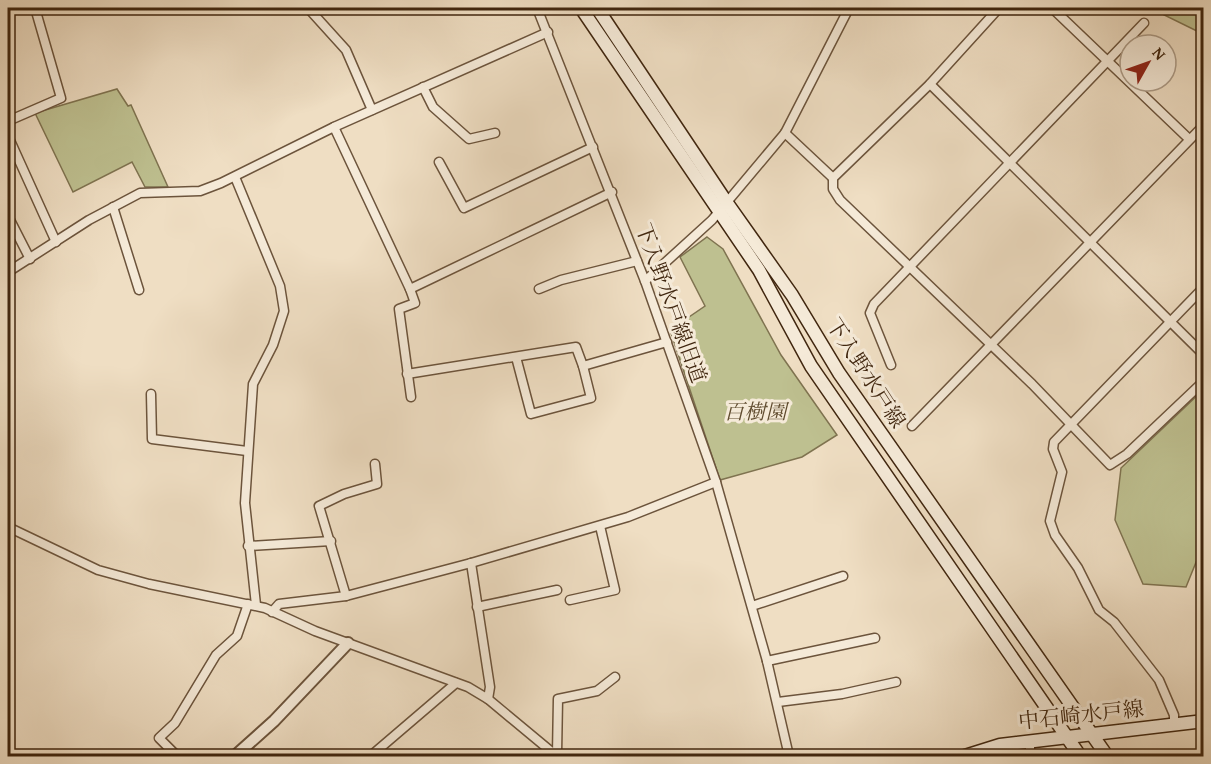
<svg xmlns="http://www.w3.org/2000/svg" width="1211" height="764" font-family="'Gentium Book Plus','Noto Serif JP',serif">
<rect width="100%" height="100%" fill="#efdec3"/>
<filter id="stains"><feTurbulence type="fractalNoise" baseFrequency=".00333" numOctaves="4"/><feColorMatrix values="0 0 0 0 .2 0 0 0 0 .09 0 0 0 0 .02 0 0 0 .5 -.17"/></filter>
<radialGradient id="worn" r=".72"><stop offset=".6" stop-color="#630" stop-opacity="0"/><stop offset="1" stop-color="#630" stop-opacity=".3"/></radialGradient>
<g fill="#bec090" stroke="#7f7350" stroke-width="1.5">
<path d="M1156 8H1203V34L1158 12Z"/>
<path d="M117 89 128 106 131 105 168 187H145L132 162 73 192 35 113Z"/>
<path d="M707 237 723 249 781 355 837 435 802 457 720 480 670 330 705 306 680 257Z"/>
<path d="M1203 390V545L1186 587 1143 584 1115 520 1121 468Z"/>
</g>
<g fill="none" stroke-linecap="round" stroke-linejoin="round">
<g stroke="#6c543c" stroke-width="11">
<g id="minor">
<path d="M308 8 346 50 372 110"/>
<path d="M537 8 645 281 716 482 767 661 789 756"/>
<path d="M999 8 930 84 833 178V189L840 200 1032 384 1110 465 1127 454 1204 381"/>
<path d="M1052 8 1189 139"/>
<path d="M930 84 1204 355"/>
<path d="M423 87 433 107 469 139 495 133"/>
<path d="M8 121 61 98 35 8"/>
<path d="M334 127 410 289 612 192"/>
<path d="M785 133 833 178"/>
<path d="M8 136 56 242"/>
<path d="M439 162 464 208 593 147"/>
<path d="M235 177 280 286 284 311 273 345 253 384 245 503 256 605"/>
<path d="M113 207 139 290"/>
<path d="M8 216 30 259"/>
<path d="M8 272 89 220 140 193 200 191 221 183 334 127 548 32"/>
<path d="M645 281 712 220 785 133 849 8"/>
<path d="M410 289 415 303 399 309 411 397"/>
<path d="M539 289 561 280 637 261"/>
<path d="M516 357 531 414 591 398 583 366"/>
<path d="M891 365 870 313 874 304 1144 23"/>
<path d="M407 374 576 347 583 366 667 342"/>
<path d="M151 394 152 439 247 451"/>
<path d="M912 426 1204 125"/>
<path d="M8 527 98 570 149 584 265 608 315 631 468 687 488 699 553 753 562 756"/>
<path d="M248 546 331 541"/>
<path d="M471 563 490 687 488 699"/>
<path d="M346 596 319 506 344 494 377 484 375 464"/>
<path d="M570 600 615 590 600 526"/>
<path d="M752 606 843 576"/>
<path d="M477 607 557 590"/>
<path d="M272 612 279 604 346 596 471 563 628 517 716 482"/>
<path d="M767 661 875 638"/>
<path d="M778 702 842 694 896 682"/>
<path d="M1174 725V715L1159 680 1114 622 1099 610 1078 568 1055 535 1050 521 1062 472 1053 449 1054 442 1204 287"/>
<path d="M1030 740V756"/>
<path d="M373 754 456 683"/>
<path d="M557 754 558 699 597 691 615 677"/>
<path d="M177 756 159 738 175 723 216 655 237 636 248 604"/>
<path d="M908 756H911"/>
</g>
</g>
<g stroke="#6c543c" stroke-width="14">
<path id="tertiary" d="M235 756 274 721 348 643"/>
</g>
<g stroke="#40260f" stroke-width="15">
<g id="secondary">
<path d="M581 8 759 270 811 366 1080 756"/>
<path d="M597 8 727 203 792 295 839 373 1107 756"/>
<path d="M965 756 1000 745 1204 721"/>
</g>
</g>
<use href="#minor" stroke="#f5ead8" stroke-width="8"/>
<use href="#tertiary" stroke="#f5ead8" stroke-width="10"/>
<use href="#secondary" stroke="#f5ead8" stroke-width="12"/>
</g>
<g text-anchor="middle" stroke-width="6" stroke-linejoin="round" paint-order="stroke">
<g font-size="21" fill="#40260f" stroke="#f5ead8">
<text transform="translate(671 303) rotate(70)" y="7">下入野水戸線旧道</text>
<text transform="translate(866 373) rotate(57)" y="7">下入野水戸線</text>
<text transform="translate(1081 715) rotate(-6)" y="7">中石崎水戸線</text>
</g>
<g font-size="21" font-style="italic" fill="#604c2f" stroke="#f5ead8">
<text x="755" y="419">百樹園</text>
</g>
</g>
<rect width="1211" height="764" fill="none" stroke="#efdec3" stroke-width="30"/>
<rect x="9" y="9" width="1193" height="746" fill="none" stroke="#40260f" stroke-width="3"/>
<rect x="15" y="15" width="1181" height="734" fill="none" stroke="#40260f" stroke-width="1.5"/>
<g transform="translate(1148 63) rotate(50)"><circle r="28" fill="#f5ead8" stroke="#ad9c88" stroke-width="1.5"/>
<path d="M0-4.5L10 22L0 15L-10 22Z" fill="#8f2418"/>
<text y="-9" font-size="16" font-weight="bold" text-anchor="middle" fill="#40260f">N</text>
</g>
<rect width="100%" height="100%" filter="url(#stains)"/>
<rect width="100%" height="100%" fill="url(#worn)"/>
</svg>
